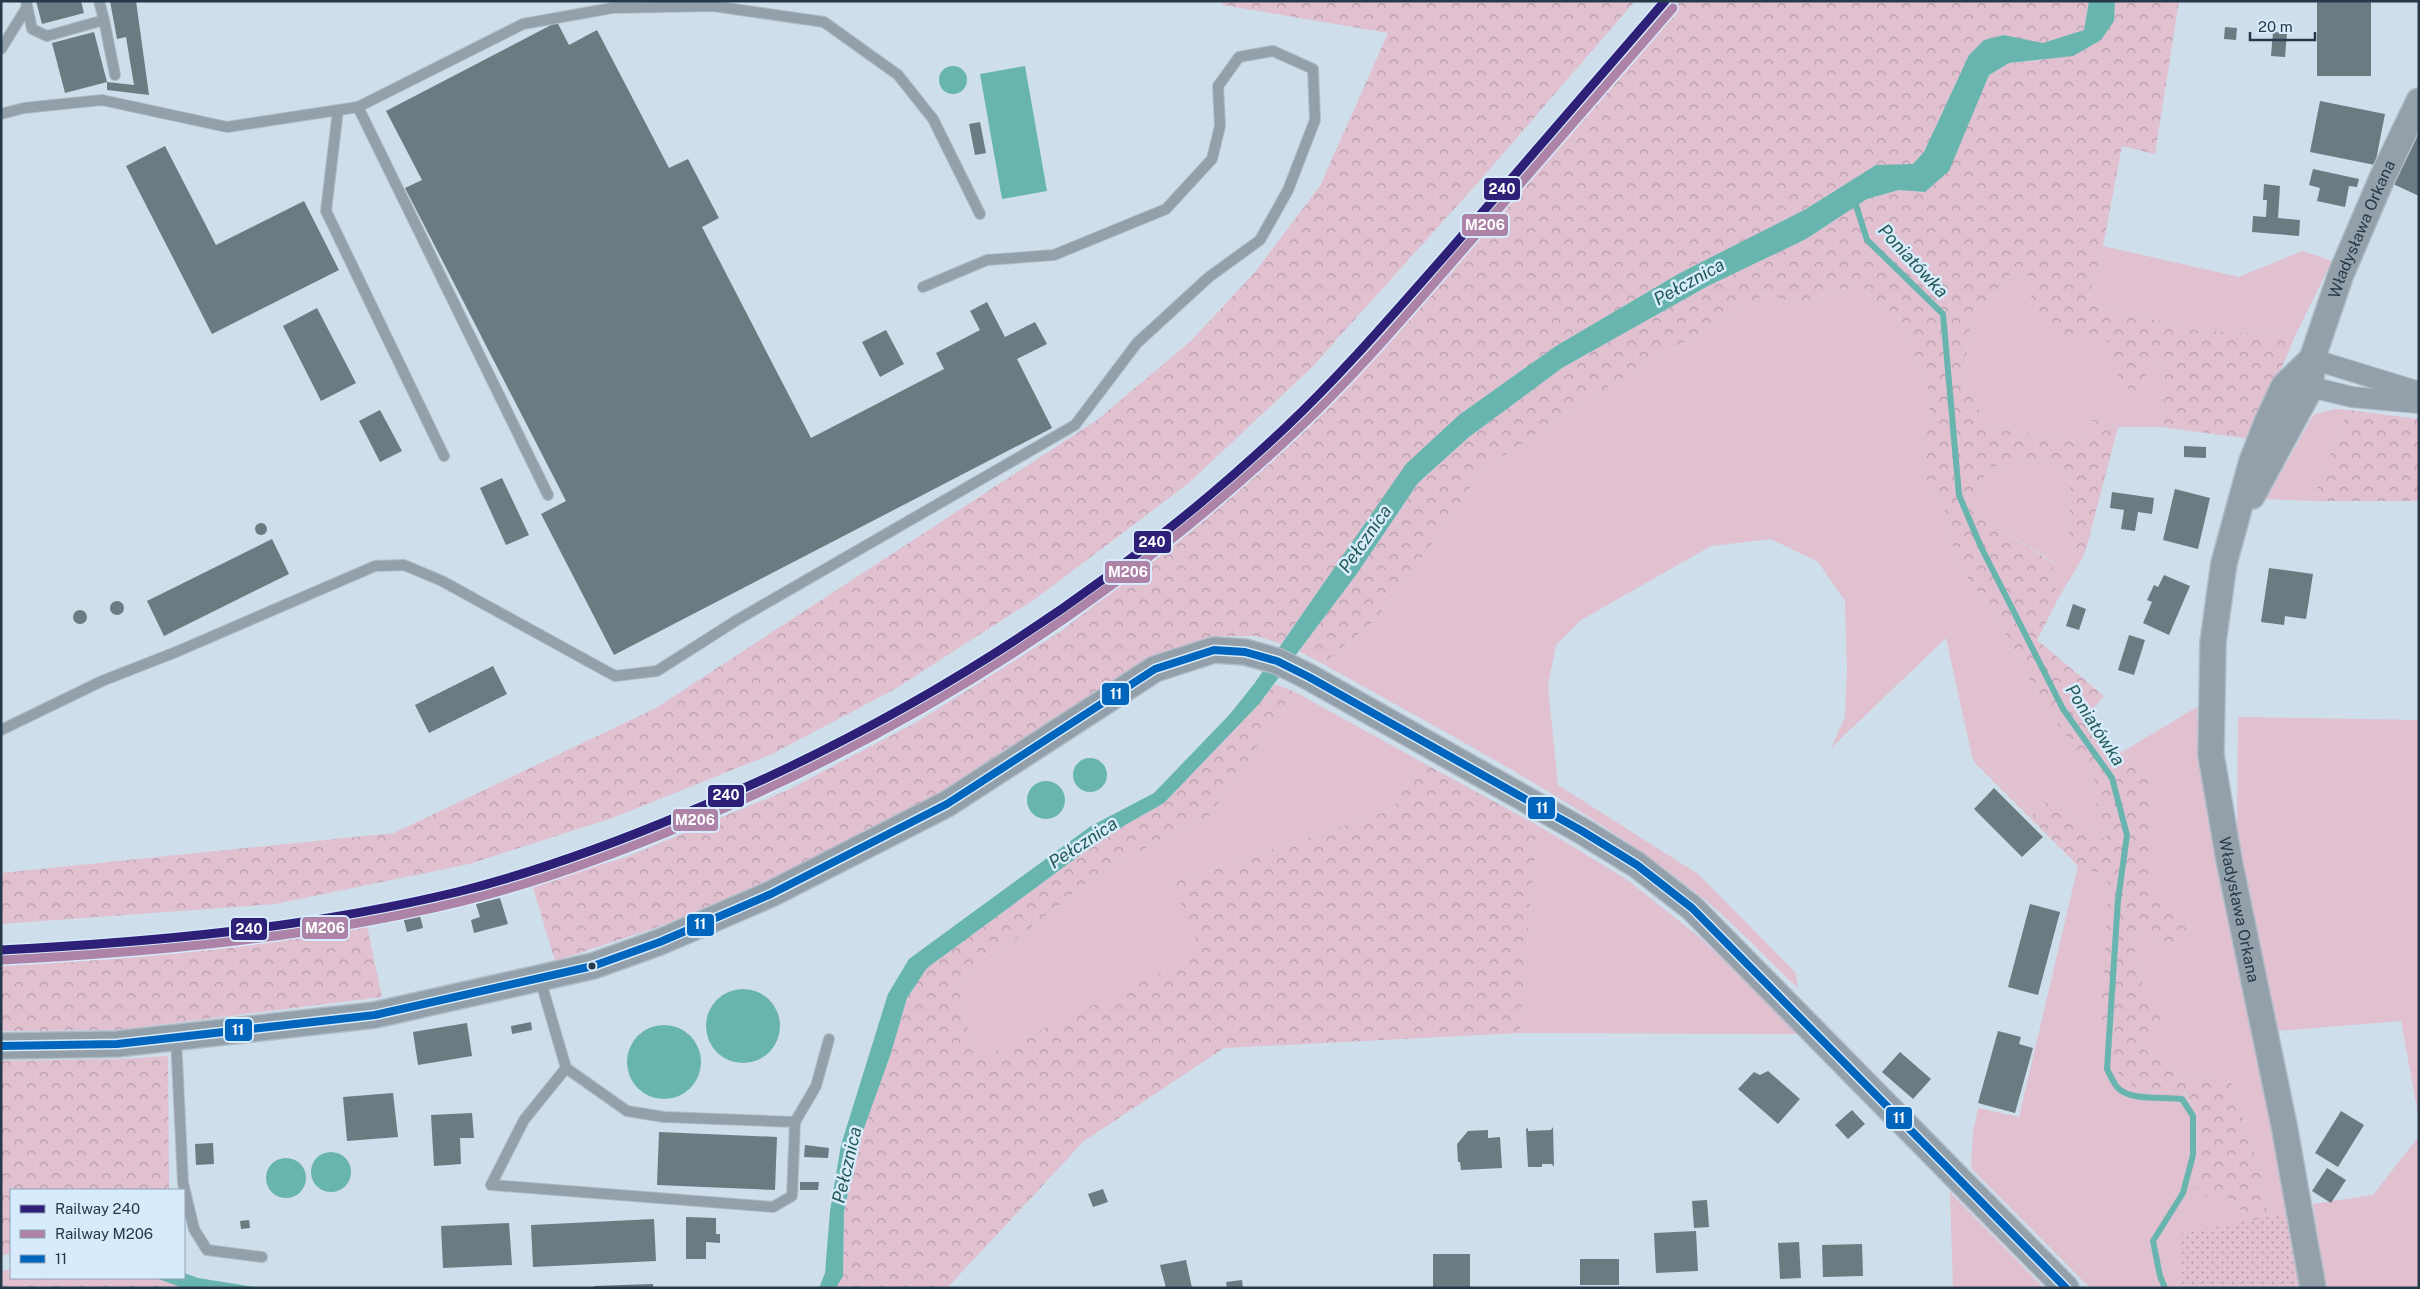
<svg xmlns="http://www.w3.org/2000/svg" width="2420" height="1289" font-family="'Public Sans',sans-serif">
<defs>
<pattern id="forest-crowns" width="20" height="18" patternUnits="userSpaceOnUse" patternTransform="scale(1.25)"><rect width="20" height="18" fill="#e1c0d0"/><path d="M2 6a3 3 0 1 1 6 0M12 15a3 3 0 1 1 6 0" fill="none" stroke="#b69dab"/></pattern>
<pattern id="park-dots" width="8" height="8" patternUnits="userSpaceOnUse" patternTransform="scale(1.25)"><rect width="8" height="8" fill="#e1c0d0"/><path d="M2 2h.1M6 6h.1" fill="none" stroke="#b69dab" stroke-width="1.8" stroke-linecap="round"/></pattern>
</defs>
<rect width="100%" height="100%" fill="#cedeeb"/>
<g fill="#e1c0d0">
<path d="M2103 246 2239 277 2302 251 2332 261 2295 336 2196 330 2087 304Z"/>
<path d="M2012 272 2032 277 2062 333 2095 335 2151 362 2166 363 2161 427H2118L2093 419 2082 442 1989 428 1964 384 1970 325Z"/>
<path d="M1857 286 1901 319 1931 397 1923 476 1943 504 1957 564 1995 613 2043 705 2094 772 2097 811 2110 828 2105 840 2050 798 2030 818 1973 761 1946 638 1831 748 1845 717 1847 670 1845 601 1818 562 1771 539 1711 546 1581 620 1556 645 1548 685 1558 785 1698 874 1796 973 1798 988C1767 959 1737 926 1704 899 1588 806 1453 737 1323 664L1377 618 1439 534 1482 470 1591 397 1765 294 1798 303Z"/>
<path d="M2335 409 2348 410 2312 501 2266 499 2311 419 2315 414Z"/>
<path d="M2048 460 2070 478 2069 549 2085 553 2057 601 2053 562 1972 511 1987 467Z"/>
<path d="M1295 692 1418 760 1394 809 1172 883 1203 953 975 1061 958 985 1106 868 1209 816Z"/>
<path d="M2197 707 2200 762 2218 868 2289 1213 2269 1219 2260 1171 2231 1082 2179 1074 2138 1045 2161 1016 2137 974 2134 932 2181 945 2191 926 2149 888 2151 780 2122 752Z"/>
<path d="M2238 717 2419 720V1119L2401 1021 2275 1031 2237 835Z"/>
<path d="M1537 825 1626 879 1698 936 1803 1034 1520 1033Z"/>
<path d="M2078 866 2107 876 2108 901 2141 1092 2183 1091 2199 1115 2197 1196H2226L2252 1221 2182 1233V1288H2090L1971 1168 1973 1133 1978 1108 2019 1117Z"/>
<path d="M2419 1136V1288H2326L2313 1204 2373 1195Z"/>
<path d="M1950 1192 2044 1288H1953Z"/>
</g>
<g fill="url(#forest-crowns)">
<path d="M1222 1H1635L1482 178 1311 368 1190 482 1038 597 895 689 772 754 612 818 469 864 275 904 1 924V873L394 833 656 708 1097 420 1192 340 1255 272 1320 186 1388 33 1223 5Z"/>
<path d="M1680 1H2089L2084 30 2043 44 2004 35 1984 40 1969 55 1924 152 1913 165H1876L1806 209 1680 273 1556 346 1459 415 1342 557 1281 644 1256 636H1213L1149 659 941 795 767 884 661 926 555 961 532 884 624 858 790 789 917 722 1060 632 1212 512 1333 395 1504 205Z"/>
<path d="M2115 1H2179L2155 154 2122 146 2103 246 2087 304 2196 330 2295 336 2252 439 2161 427 2166 363 2151 362 2138 393 2119 384 2112 344 2095 335 2062 334 2030 313 2032 277 2012 272 1970 325 1964 384 1989 428 2082 442 2093 419 2118 427 2085 553 2069 549 2070 478 2048 460 1987 467 1972 511 2053 563 2057 601 2037 640 2104 696 2085 718 2151 780 2150 888 2191 926 2181 945 2134 932 2137 974 2162 1017 2138 1045 2179 1074 2231 1082 2260 1171 2269 1219 2252 1221 2226 1196H2197L2199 1115 2184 1091 2141 1092 2113 1068 2101 1015 2108 901 2107 876 2078 866 2030 818 2050 798 2105 840 2110 828 2097 811 2094 772 2043 705 1995 613 1957 564 1943 504 1923 476 1931 397 1901 319 1857 286 1798 303 1765 294 1591 397 1482 470 1439 534 1377 618 1323 664 1299 651 1356 575 1418 483 1469 437 1562 368 1708 286 1806 239 1867 199 1899 190 1925 192 1975 108 1989 75 2009 63 2042 60 2114 21Z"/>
<path d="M2348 410 2419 419V501H2312Z"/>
<path d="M1275 684 1295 692 1209 816 1106 868 958 985 975 1061 1202 953 1172 883 1394 809 1418 760 1537 825 1520 1033 1224 1048 1084 1141 947 1288H836L843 1275 844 1212 858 1145 891 1053 907 998 927 968 1106 836 1164 803 1259 704Z"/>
<path d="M366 921 382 997 118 1030 1 1031V961C122 956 246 941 366 921Z"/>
<path d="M168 1056 169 1190H11V1254L1 1255V1061L120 1059Z"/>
<path d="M11 1270V1278H156L183 1288H1V1271Z"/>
</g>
<path fill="url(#park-dots)" d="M2289 1213 2301 1288H2182V1233Z"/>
<g fill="#68b5b0">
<path d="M2089 1H2115L2114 21 2101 40 2073 56 2009 63 1989 75 1949 171 1925 192 1899 190 1867 199 1806 239 1708 286 1562 368 1469 437 1418 483 1356 575 1259 704 1164 803 1106 836 927 968 907 998 891 1053 858 1145 844 1212 843 1276 836 1288H819L825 1273 830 1211 841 1145 888 994 909 959 1091 826 1154 793 1230 714 1254 684 1406 464 1459 415 1556 346 1680 273 1806 209 1876 165 1913 164 1924 152 1969 55 1984 40 2004 35 2043 43 2084 30Z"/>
<path d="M1025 66 1047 191 1002 199 980 74Z"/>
<circle cx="953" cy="80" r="14"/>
<circle cx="1090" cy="775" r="17"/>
<circle cx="1046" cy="800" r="19"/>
<circle cx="743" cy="1026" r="37"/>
<circle cx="664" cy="1062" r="37"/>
<circle cx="331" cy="1172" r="20"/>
<circle cx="286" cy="1178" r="20"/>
<path d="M184 1273 198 1278 260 1288H183L156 1278H184Z"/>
</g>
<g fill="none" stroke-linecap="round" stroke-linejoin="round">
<path stroke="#68b5b0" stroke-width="6" d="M1854 199 1867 240 1943 314 1959 495 1981 547 2063 709 2112 778 2127 835 2118 900 2107 1069C2110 1075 2113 1082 2117 1087 2130 1102 2164 1096 2182 1099L2193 1116V1155L2183 1193 2153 1241 2160 1276 2165 1288"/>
</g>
<g fill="#6c7a82">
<path d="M36 1H81L84 13 42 24Z"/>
<path d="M110 1H136L149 95 107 90V82L65 93 52 43 94 32 107 82 134 85 126 37 117 39Z"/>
<rect x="2317" y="1" width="54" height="75"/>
<path d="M557 22 569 45 597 30 669 168 688 159 719 218 702 227 811 438 944 369 936 353 980 330 970 311 987 302 1005 337 1035 322 1047 344 1017 359 1052 428 614 655 541 514 566 501 405 188 422 180 386 111Z"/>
<path d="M2225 27 2237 28 2236 40 2224 39Z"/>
<path d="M2273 32 2287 33 2285 57 2271 56Z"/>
<path d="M2320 101 2385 114 2375 165 2310 152Z"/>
<path d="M980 122 986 153 975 155 969 124Z"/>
<path d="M2419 126V196L2393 184Z"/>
<path d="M165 146 216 245 304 201 339 270 212 334 126 166Z"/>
<path d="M2313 169 2359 179 2357 187 2349 186 2345 207 2317 201 2320 188 2309 185Z"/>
<path d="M2264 184 2280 186 2278 218 2300 220 2299 236 2252 232 2253 216 2266 217 2267 200H2263Z"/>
<path d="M317 308 356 383 321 401 283 326Z"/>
<path d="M886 330 904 364 880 377 862 342Z"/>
<path d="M380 410 402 451 380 462 359 421Z"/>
<path d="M2184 446 2206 447V458L2184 457Z"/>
<path d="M502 478 529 535 506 545 480 488Z"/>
<path d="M2175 489 2210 498 2198 549 2163 540Z"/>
<path d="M2112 492 2154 498 2152 514 2138 512 2135 531 2121 529 2124 510 2110 508Z"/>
<circle cx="261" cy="529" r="6"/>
<path d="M272 539 289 574 164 636 147 601Z"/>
<path d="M2269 568 2313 574 2306 619 2285 616 2284 625 2261 622Z"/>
<path d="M2164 575 2190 586 2169 635 2143 623 2152 602 2147 600 2154 585 2158 587Z"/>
<circle cx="117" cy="608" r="7"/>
<path d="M2073 604 2086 609 2079 630 2066 626Z"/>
<circle cx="80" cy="617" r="7"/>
<path d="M2129 635 2145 640 2134 675 2118 670Z"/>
<path d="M493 666 507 694 429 733 415 705Z"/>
<path d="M1994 788 2043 837 2022 857 1974 809Z"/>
<path d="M500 898 508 924 474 933 471 920 480 917 476 904Z"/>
<path d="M2030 904 2060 912 2038 995 2008 987Z"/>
<path d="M419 912 423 928 407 932 403 917Z"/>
<path d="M531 1022 532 1030 512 1034 511 1026Z"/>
<path d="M467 1023 472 1056 418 1065 413 1032Z"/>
<path d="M1998 1031 2021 1037 2019 1044 2033 1048 2015 1113 1978 1103Z"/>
<path d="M1900 1052 1931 1079 1913 1099 1882 1072Z"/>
<path d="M1768 1071 1800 1099 1778 1124 1738 1089 1754 1072 1760 1075Z"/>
<path d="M393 1093 398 1137 347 1141 343 1097Z"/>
<path d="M1852 1110 1865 1124 1848 1139 1835 1125Z"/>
<path d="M2341 1111 2364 1125 2338 1167 2315 1153Z"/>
<path d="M472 1113 474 1138H460L461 1164 434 1166 431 1115Z"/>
<path d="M1553 1127 1554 1167 1552 1164H1542V1167H1528L1526 1129 1528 1128V1131L1551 1130Z"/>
<path d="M1488 1130V1138L1500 1137 1502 1168 1461 1170 1460 1162H1458L1457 1144 1468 1131Z"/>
<path d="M659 1132 777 1137 775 1190 657 1185Z"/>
<path d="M213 1143 214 1164 196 1165 195 1144Z"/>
<path d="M805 1145 829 1148 828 1158 804 1157Z"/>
<path d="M2327 1168 2346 1180 2331 1203 2312 1191Z"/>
<path d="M800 1182H819L818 1190H800Z"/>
<path d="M1103 1189 1108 1202 1093 1207 1088 1194Z"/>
<path d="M1707 1200 1709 1227 1694 1228 1692 1201Z"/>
<path d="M686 1217 716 1218V1234H720V1243L706 1242V1259H686Z"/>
<path d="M654 1219 656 1261 533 1267 531 1225Z"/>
<path d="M249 1220 250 1228 241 1229 240 1221Z"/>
<path d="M509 1223 512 1265 443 1268 441 1226Z"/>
<path d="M1696 1231 1698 1271 1656 1273 1654 1233Z"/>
<path d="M1799 1242 1801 1278 1780 1279 1778 1243Z"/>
<path d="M1862 1244 1863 1276 1823 1277 1822 1245Z"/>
<rect x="1433" y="1254" width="37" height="34"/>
<rect x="1580" y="1259" width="39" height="26"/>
<path d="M1186 1260 1192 1288H1166L1160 1265Z"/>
<path d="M1242 1280 1243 1288H1227L1226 1282Z"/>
<path d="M653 1284V1288H594V1286Z"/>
</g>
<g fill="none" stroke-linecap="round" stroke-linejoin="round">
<g stroke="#afbcc8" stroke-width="12">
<g id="service">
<path d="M26 1 32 29 47 36 104 20 99 1"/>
<path d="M104 20 115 75"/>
<path d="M1 49 27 7"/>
<path d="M358 107 548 495"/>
<path d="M338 110 326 211 444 456"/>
<path d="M1 114 24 108 102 100 227 127 358 107 523 24 612 8 713 6 824 22 898 75 933 119 980 214"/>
<path d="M1 730 102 681 176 652 375 566 404 565 442 581 615 676 657 671 737 620 1075 425 1137 343 1209 277 1260 240 1288 190 1315 120 1313 69 1273 51 1239 57 1218 86 1220 126 1212 159 1166 209 1054 255 987 260 923 287"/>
<path d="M540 979 566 1068 627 1111 664 1117 795 1122 792 1196 773 1207 491 1185 524 1120 566 1068"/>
<path d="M176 1038 183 1183 194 1229 207 1250 262 1257"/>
<path d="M795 1122 816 1086 829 1039"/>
</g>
</g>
<g stroke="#afbcc8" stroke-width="22">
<g id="minor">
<path d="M2312 359 2419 392"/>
<path d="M2311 387 2352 397 2419 403"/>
</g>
</g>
<g stroke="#afbcc8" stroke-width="28">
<g id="tertiary">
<path id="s1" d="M2312 359 2284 386 2268 420 2252 461 2224 563 2213 642 2211 755 2229 860 2284 1125 2313 1288"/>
<path id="s2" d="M2252 496 2311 387 2312 359 2341 274 2383 176 2419 101"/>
<path d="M1 1046 117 1044 375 1015 593 966 660 942 771 894 947 804 1155 669 1214 650 1245 652 1277 661 1309 677 1582 831 1637 865 1692 908 2066 1288"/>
</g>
</g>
<use href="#service" stroke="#939fa9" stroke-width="10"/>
<use href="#minor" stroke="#939fa9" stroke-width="20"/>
<use href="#tertiary" stroke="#939fa9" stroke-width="25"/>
<g stroke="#d7ebfc" stroke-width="11">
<path id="bus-1" d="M1 1046 117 1044 375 1015 593 966 660 942 771 894 947 804 1155 669 1214 650 1245 652 1277 661 1309 677 1582 831 1637 865 1692 908 2066 1288"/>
</g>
<use href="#bus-1" stroke="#0065bd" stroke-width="8"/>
<g stroke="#d7ebfc" stroke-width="12">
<path id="rail-1" d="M1 950C154 942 308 928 457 892 534 873 610 845 684 814 907 722 1110 593 1286 427 1344 372 1396 311 1449 251 1521 168 1593 85 1665 1"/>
</g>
<g stroke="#d7ebfc" stroke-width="12">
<path id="rail-2" d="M2 960C155 952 309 938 459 902 537 883 613 855 687 824 911 731 1115 601 1292 435 1351 380 1403 319 1456 258 1529 175 1600 91 1673 8"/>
</g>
<use href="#rail-1" stroke="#2e2076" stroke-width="9"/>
<use href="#rail-2" stroke="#ad84a8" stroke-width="9"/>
</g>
<circle fill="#25394a" stroke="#d7ebfc" stroke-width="2" cx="592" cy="966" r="4.5"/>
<g text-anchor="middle" stroke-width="5" stroke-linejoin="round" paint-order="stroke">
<g font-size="16" fill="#25394a" stroke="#d7ebfc">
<text dy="6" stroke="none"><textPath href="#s2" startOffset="291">Władysława Orkana</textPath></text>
<text dy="6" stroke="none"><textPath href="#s1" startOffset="576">Władysława Orkana</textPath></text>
</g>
<g font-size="18" font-style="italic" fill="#235b54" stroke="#d7ebfc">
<text transform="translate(1913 261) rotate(47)" y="6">Poniatówka</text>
<text transform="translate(1689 282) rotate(-29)" y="6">Pełcznica</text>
<text transform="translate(1365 539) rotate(-55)" y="6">Pełcznica</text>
<text transform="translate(2095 725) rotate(57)" y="6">Poniatówka</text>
<text transform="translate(1083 843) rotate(-33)" y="6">Pełcznica</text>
<text transform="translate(847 1165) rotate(-77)" y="6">Pełcznica</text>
</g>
</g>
<g stroke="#d7ebfc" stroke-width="2">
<rect x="1483" y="177" width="38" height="24" rx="5" fill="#2e2076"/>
<rect x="1461" y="213" width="48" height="24" rx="5" fill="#ad84a8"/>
<rect x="1133" y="530" width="39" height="24" rx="5" fill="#2e2076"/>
<rect x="1104" y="560" width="47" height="24" rx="5" fill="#ad84a8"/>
<rect x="1101" y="682" width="29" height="24" rx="5" fill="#0065bd"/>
<rect x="707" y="784" width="38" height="24" rx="5" fill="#2e2076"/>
<rect x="1527" y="796" width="29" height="24" rx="5" fill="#0065bd"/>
<rect x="672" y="808" width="47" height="24" rx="5" fill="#ad84a8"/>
<rect x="686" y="913" width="29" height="24" rx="5" fill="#0065bd"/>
<rect x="301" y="916" width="48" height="24" rx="5" fill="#ad84a8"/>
<rect x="230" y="917" width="38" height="24" rx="5" fill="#2e2076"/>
<rect x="224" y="1018" width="29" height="24" rx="5" fill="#0065bd"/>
<rect x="1885" y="1106" width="28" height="24" rx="5" fill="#0065bd"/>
</g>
<g font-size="14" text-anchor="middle" font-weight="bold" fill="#fff">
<text x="1502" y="194">240</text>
<text x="1485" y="230">M206</text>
<text x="1152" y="547">240</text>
<text x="1128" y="577">M206</text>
<text x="1116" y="699">11</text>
<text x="726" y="800">240</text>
<text x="1542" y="813">11</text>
<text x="695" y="825">M206</text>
<text x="700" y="929">11</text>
<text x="325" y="933">M206</text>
<text x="249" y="934">240</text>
<text x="238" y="1035">11</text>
<text x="1899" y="1123">11</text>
</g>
<rect width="2420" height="1289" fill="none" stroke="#25394a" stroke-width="5"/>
<rect x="10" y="1189" width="175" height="90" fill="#d7ebfc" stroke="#90a4b5"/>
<rect x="20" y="1205" width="25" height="8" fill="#2e2076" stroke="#90a4b5"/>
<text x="55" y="1214" font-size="15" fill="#25394a">Railway 240</text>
<rect x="20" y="1230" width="25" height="8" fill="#ad84a8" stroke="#90a4b5"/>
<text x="55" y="1239" font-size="15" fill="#25394a">Railway M206</text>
<rect x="20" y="1255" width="25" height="8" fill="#0065bd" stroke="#90a4b5"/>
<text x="55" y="1264" font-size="15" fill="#25394a">11</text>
<path d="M2250 32v8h65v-8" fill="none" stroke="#25394a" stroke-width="2.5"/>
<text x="2258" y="32" font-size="15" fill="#25394a" stroke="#d7ebfc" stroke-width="4" paint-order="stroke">20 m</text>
</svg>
